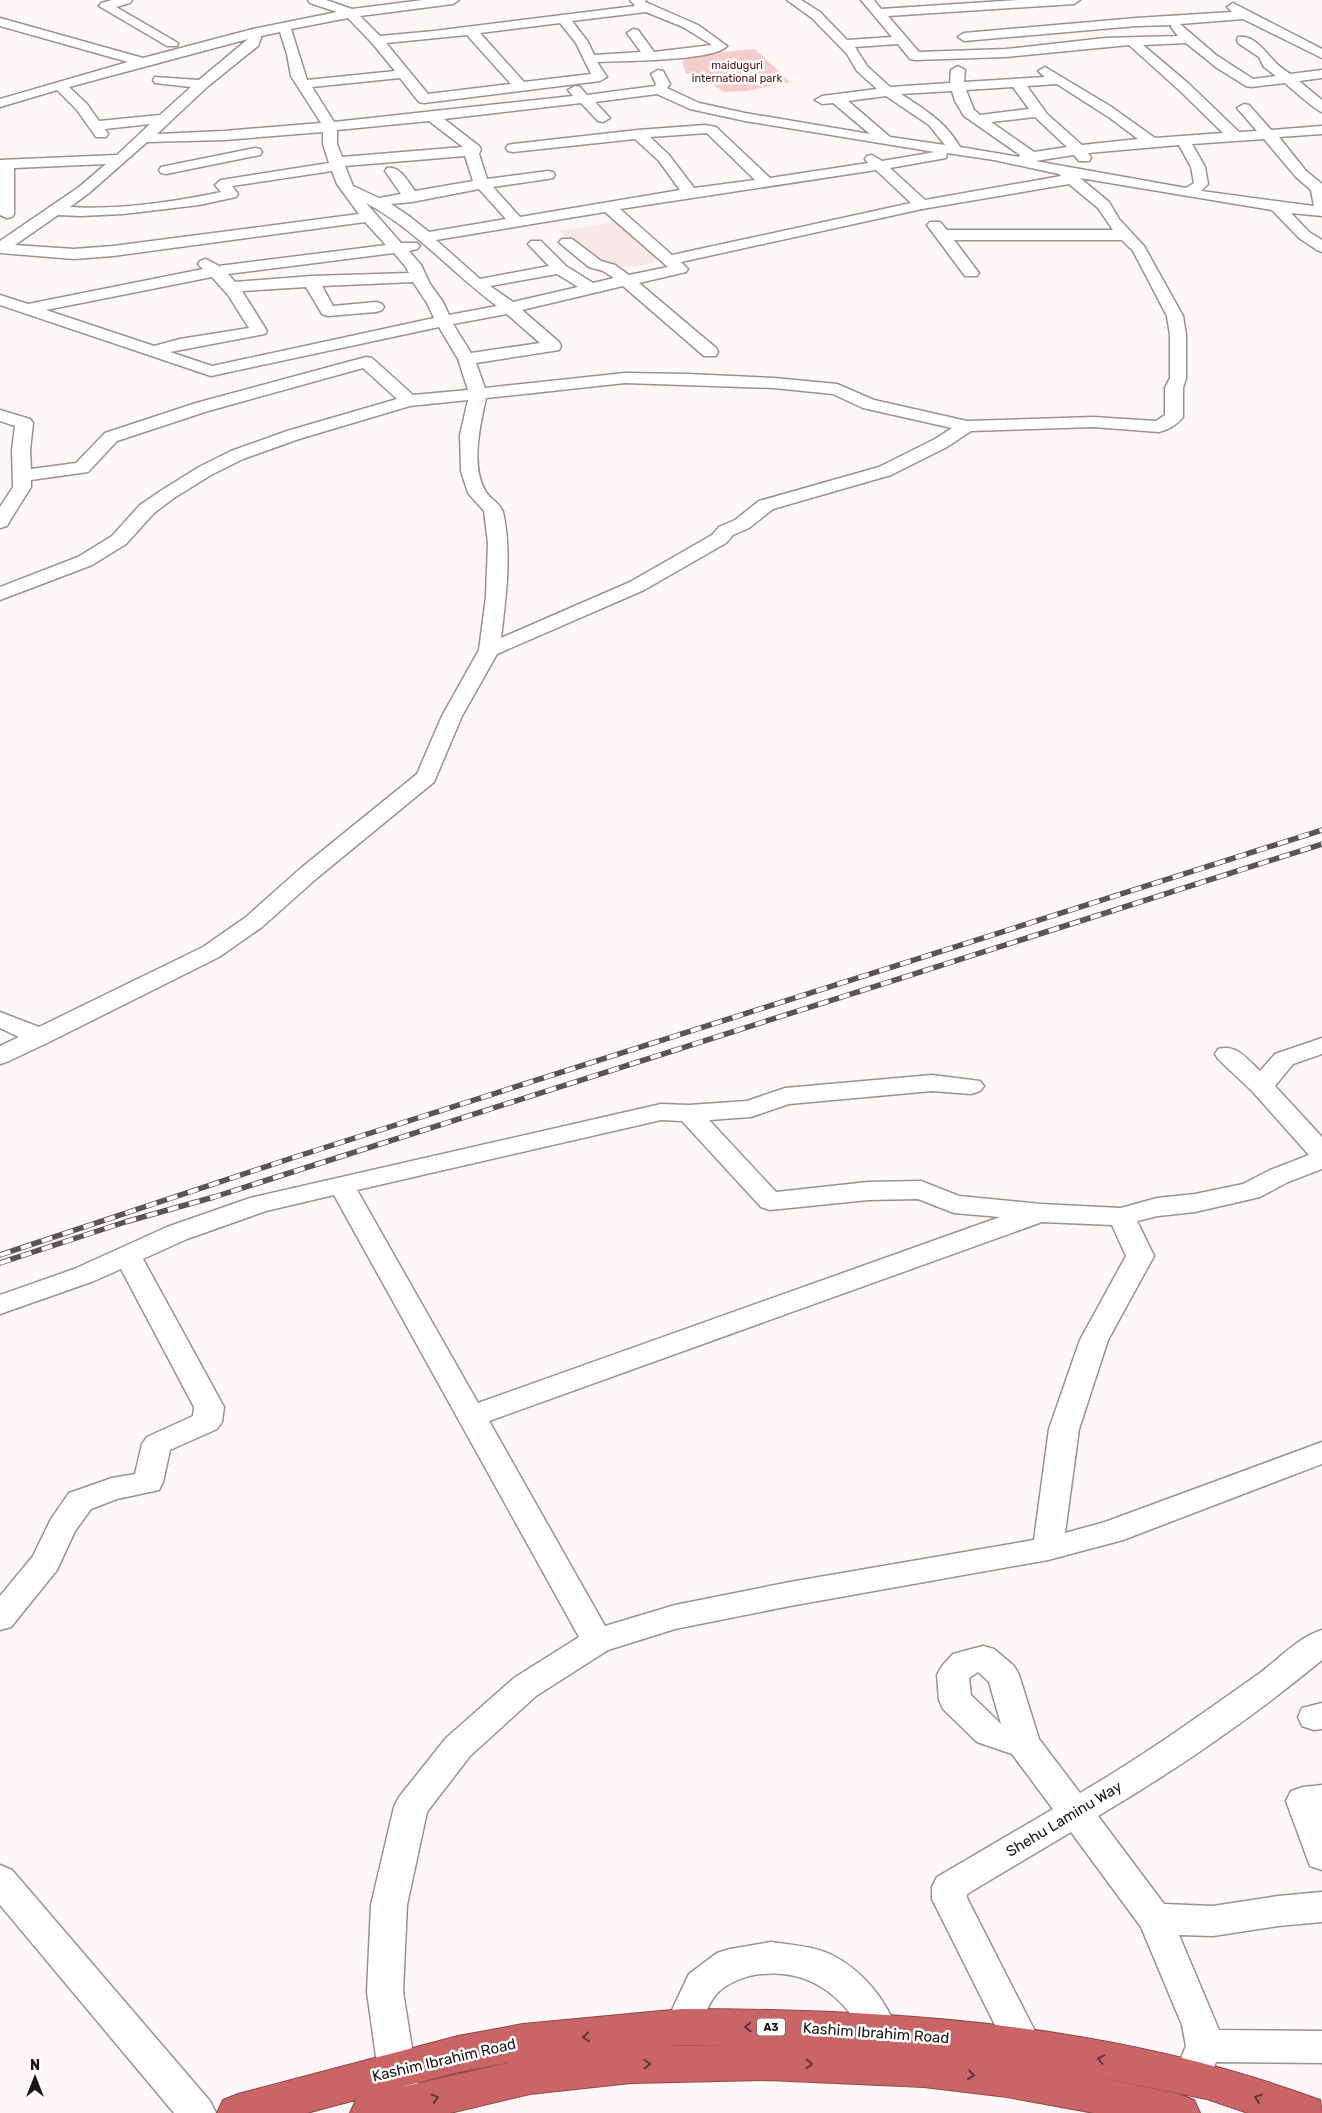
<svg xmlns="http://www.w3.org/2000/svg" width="1322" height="2113" font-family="Rubik,sans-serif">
<rect width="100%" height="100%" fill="#fef7f7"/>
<path fill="#f8e8e8" d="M620 221 657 255 653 263 639 266 602 267 578 250 560 231Z"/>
<path fill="#f5cecc" d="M755 49 790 82 747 91 724 92 709 82 686 73 682 62 687 55Z"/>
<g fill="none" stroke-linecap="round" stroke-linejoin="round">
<g stroke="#9f908f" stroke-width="3">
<g id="minor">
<path d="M112 0H132L130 3 116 7 178 43 177 46H167L99 6 101 3Z"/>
<path d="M308 0H326L352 9 423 0H459L453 4 360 16 380 36 434 31 635 6 630 0H646L645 2 650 4 698 25 727 46C715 61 621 61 597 62L607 77 600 81 424 103 419 102 400 78 312 87 334 122 573 96 568 90 575 86 580 87 587 95 655 86 656 84 651 74 658 70 663 71 670 84 667 88 699 103 745 113 870 134 833 103 822 104 815 100 822 96 877 89 857 71 847 54 812 18 787 0H801L820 12 847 40 892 37 861 0H874L881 9 1018 0H1080L1074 4 888 16 919 52 1006 49 1105 38 1178 36 1171 27 1172 25 1136 26 964 41 958 37 964 33 1136 18 1232 12 1227 7 1233 3 1322 49V58L1243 19 1180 24 1216 55 1253 79 1276 76 1264 67 1259 57 1238 43 1237 40 1238 37C1253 34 1266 52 1274 61 1278 66 1285 70 1290 74L1322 70V78L1299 81 1322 100V112C1315 110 1292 89 1285 83L1251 87 1246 86 1217 68 1186 43 1143 45 1189 84 1239 132 1257 131 1237 108 1244 104 1249 105 1271 130 1322 126V134L1279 137 1306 171 1322 184V216L1291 213 1309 232 1322 240V252L1317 250 1299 238 1272 210 1080 178 1109 202 1119 219 1144 246 1183 316 1186 335V378L1183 388V417C1178 424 1168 430 1159 432L1093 427 971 431 947 447 891 475 773 509 749 528 733 535 726 543 644 590 497 654 462 716 434 782 317 878 262 927 219 957 49 1042 9 1061 0 1064V1046L19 1037 0 1028V1012L39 1027 203 947 246 917 301 868 417 774 442 716 479 650 486 597 488 543 484 511 468 493 461 471 460 435 468 400 410 406 299 439 243 459 211 475 174 498 154 513 126 544 92 565 0 600V587L78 557 112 536 140 505 162 490 199 467 231 451 287 431 397 399 363 368 208 411 117 441 88 472 31 480V487L9 522 7 526 0 528V507L13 487 12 450 15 426 0 421V410L30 419 33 423 30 450 31 469 76 463 105 433 196 403 366 357 372 358 413 395 468 390 458 359 439 327 211 376 0 305V295L28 304 203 269 198 264 200 261 206 259 219 266 386 245 365 222 113 256 74 259 0 253V241L79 187 106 164 14 168V214L12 217 7 218 0 215V160L117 155 150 124 105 129 108 134 106 137H96L77 110 57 90 0 107V99L128 62 0 26V18L143 58 253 29 337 12 310 3ZM646 12 683 27 712 45 654 52 638 30 633 29 627 33 641 52 594 55 588 42 572 21ZM348 18 372 43 395 71 307 80 291 29ZM560 23 576 43 591 74 524 82 480 33ZM280 32 287 54 291 76 321 123 224 131 157 134 207 87 258 46 261 38V36ZM467 35 511 84 428 94 386 43ZM248 39 199 80 155 77 153 80 155 83 191 87 160 115 99 121 87 104 69 87ZM898 44 910 59 915 60 1006 57 1129 45 1179 90 1223 133 1155 138 1110 106 1045 67 1038 71 1045 77 964 82 965 70 958 66 951 70 950 83 890 87 867 66 855 47ZM1057 84 1110 118 1138 139 1082 145 1047 114 1027 86ZM1013 87 1029 109 980 115 974 110 966 90ZM952 91 955 101 964 116 1020 155 1019 157 960 147C946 122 925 110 901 94ZM657 94 690 109 745 121 935 152 882 161 872 155 867 156 865 159 868 163 770 178 716 127 705 125 638 130 513 144 508 145 506 148 508 151 513 152 635 139 659 161 680 190 520 217 493 187 548 179 553 178 555 175 553 172 548 171 487 179 479 154 481 149 479 146 444 119 581 103 598 121 603 122 610 118 595 102ZM886 96 929 125 945 145 890 137 848 101ZM1035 117 1067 147 1034 152 991 122ZM429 121 463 147 342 157 337 144V130ZM323 132V144L329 163 221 180 215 185 221 192C175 202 116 210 70 207L89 193 147 142 224 140ZM707 133 713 139 755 180 694 188 669 155 650 137ZM1264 139 1296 177 1311 190 1314 206 1201 191 1208 184 1205 167 1192 144ZM1179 145 1191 167 1194 183 1186 188 1035 161 1074 155 1079 161H1089L1091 158 1088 153ZM947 153 994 160 1059 174 1061 176 925 200 890 168 946 158ZM465 156 473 181 415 191C408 182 400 165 387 168L385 171 401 194 379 198 353 186 345 166ZM876 170 911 203 672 255 620 209ZM332 171 337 184 359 214 113 246 74 249 15 245 58 215 81 216 123 214 199 205 236 197 238 194 232 186ZM1069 184 1098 208 1113 230H947L940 222H930L927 225 965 276H977L979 273 954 240H1122L1133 251 1167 316 1170 335V378L1165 388V415L1156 421 1093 417 967 421 874 400 837 384 774 378 688 374 625 373 485 388 476 363 559 350 561 346 559 342 522 310 623 286 704 356H716L718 352 716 348 639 283 686 272 688 269 681 262 922 209ZM479 189 506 219 429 232 409 216 391 204 412 202ZM366 203C415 229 452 273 497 306L449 315 443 302 430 284 421 265 409 251 417 249 420 246 417 243H401ZM605 212 668 267 629 275 615 265 601 261 572 239H562L559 242 562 245 589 267 603 271 614 278 593 283 566 266 541 241H531L528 244 549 266 480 279 436 240ZM394 253 406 267 409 273 312 276 235 282 228 274ZM557 274 578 287 513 302 490 286ZM212 277 228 295 249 328 180 339 154 346 46 310ZM413 282 427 303 434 318 212 366 170 352 265 334 267 331 242 291 306 287 322 314 328 316 376 312 382 310 384 307 382 304 376 302 333 306 322 286ZM507 314 540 343 471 353 453 324ZM625 383 774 388 833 394 863 408 952 428 935 439 879 467 759 501 735 520 719 527 712 535 630 582 501 638C506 597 512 552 503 512 500 503 490 499 486 492 470 467 480 425 486 398Z"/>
<path d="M255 148 260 149 262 152 260 155 166 174 161 173 159 170 161 167 166 166Z"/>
<path d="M1322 1038V1054L1293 1064 1275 1086 1322 1137V1169L1288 1182 1260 1197 1195 1212 1158 1216 1137 1221 1154 1256 1108 1340 1079 1429 1065 1533 1105 1522 1322 1442V1464L1123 1540 1048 1560 790 1606 675 1629 608 1650 536 1696 470 1756 427 1812 407 1905 403 1992 418 2085 412 2097 399 2102 386 2097 380 2085 367 1992 371 1905 394 1807 399 1797 446 1738 514 1678 579 1637 334 1195 266 1211 187 1239 143 1259 224 1407 222 1422 217 1429 170 1450 163 1482 159 1490 117 1499 91 1509 75 1531 57 1570 11 1627 0 1630V1596L33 1556 51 1519 69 1493 112 1478 135 1474 142 1444 147 1437 193 1416 194 1407 121 1269 94 1281 0 1314V1295L74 1269 167 1227 250 1198 661 1104 689 1105 747 1101 785 1088 932 1075 980 1081 984 1086 980 1091 971 1094 932 1091 789 1104 751 1117 709 1120 776 1192 868 1182 921 1181 959 1196 1041 1204 1121 1208 1157 1198 1195 1194 1243 1184 1270 1170 1309 1155 1252 1091 1218 1059 1215 1054 1218 1049C1237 1044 1247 1059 1260 1071L1275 1054ZM661 1120 682 1121 761 1207 770 1210 868 1200 918 1199 954 1213 1000 1217 478 1403 357 1190ZM1042 1222 1112 1225 1126 1256 1080 1340 1049 1429 1034 1540 790 1582 675 1605 605 1626 489 1421Z"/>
<path d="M1322 1630V1660C1252 1718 1176 1770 1098 1816L1164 1904 1213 1906 1278 1896 1322 1892V1922L1278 1926 1213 1936 1179 1935 1219 2030 1322 2031V2063L1216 2062 1205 2090 1192 2095 1179 2090 1173 2078 1186 2046 1182 2025 1141 1927 1071 1832 967 1894V1898L1044 2049 1039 2061 1026 2065 1013 2061 932 1899V1887L937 1877 1053 1809 1012 1754 977 1742 943 1709 939 1700 937 1675 942 1666 953 1654 964 1651 983 1646 994 1649 1014 1666 1019 1675 1039 1739 1080 1793C1142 1757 1199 1716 1257 1675 1278 1660 1298 1637 1322 1630ZM978 1672 989 1682 1001 1724 971 1695 969 1678Z"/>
<path d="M1322 1703V1729L1314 1730 1302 1726 1298 1717 1302 1708Z"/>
<path d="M1322 1785V1870L1310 1866 1286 1801 1291 1791 1303 1787Z"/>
<path d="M0 1865 12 1870 210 2101 216 2113H174L0 1905Z"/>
<path d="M771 1942C790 1945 814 1946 832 1955 865 1972 884 1999 899 2032L894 2043 881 2048 868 2043C846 1996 808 1966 754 1975 740 1978 723 1985 714 1997 706 2009 701 2025 695 2038L682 2043 669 2038 664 2027 689 1974 717 1953 730 1949Z"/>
</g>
</g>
<g stroke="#8d494a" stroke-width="2">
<path id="highway" d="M682 2009C897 2009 1116 2024 1320 2100L1322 2113H1248L1207 2099 1078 2073 1179 2094 1194 2100 1200 2113H1094L1007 2097 924 2087 768 2080 631 2083 530 2094 450 2113H350L356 2100 359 2099 307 2113H217L223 2100 238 2094 458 2036 523 2024ZM682 2045H733L667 2046ZM512 2062 402 2087 458 2072Z"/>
</g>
<use href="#minor" fill="#fff" fill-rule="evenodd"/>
<use href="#highway" fill="#ca6567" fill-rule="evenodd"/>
<g stroke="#5a5454" stroke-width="5.5">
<g id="rail">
<path d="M0 1255 292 1158 1322 830"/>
<path d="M0 1263 125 1222 214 1197 1322 844"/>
</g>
</g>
<use href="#rail" stroke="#fff" stroke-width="4" stroke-dasharray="11" stroke-linecap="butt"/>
</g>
<defs><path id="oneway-chevron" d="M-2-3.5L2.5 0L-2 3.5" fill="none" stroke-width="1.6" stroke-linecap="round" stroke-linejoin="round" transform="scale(1.25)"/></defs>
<g stroke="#613536">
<use href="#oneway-chevron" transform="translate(748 2027) rotate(180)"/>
<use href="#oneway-chevron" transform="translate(586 2037) rotate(175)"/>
<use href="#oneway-chevron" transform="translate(1101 2059) rotate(-168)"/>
<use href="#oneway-chevron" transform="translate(647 2064) rotate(-2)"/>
<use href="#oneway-chevron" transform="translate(809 2064) rotate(2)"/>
<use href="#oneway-chevron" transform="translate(971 2075) rotate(7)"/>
<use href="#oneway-chevron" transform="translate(435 2098) rotate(-15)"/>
<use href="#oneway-chevron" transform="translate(1258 2098) rotate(-162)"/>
</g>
<g text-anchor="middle" stroke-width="5" stroke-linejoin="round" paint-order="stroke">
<g font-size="11" fill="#551017" stroke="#fff">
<text x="737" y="69">maiduguri<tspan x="737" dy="13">international park</tspan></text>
</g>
<rect fill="#fff" stroke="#5f5b5b" stroke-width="1" x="757" y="2018.5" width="28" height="17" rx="4"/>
<g font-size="11" font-weight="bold" fill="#1b1515">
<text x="771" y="2031">A3</text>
</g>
<g font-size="15" fill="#1b1515" stroke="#fff">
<text transform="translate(1064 1819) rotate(-31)" y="5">Shehu Laminu Way</text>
<text transform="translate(876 2033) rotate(4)" y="5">Kashim Ibrahim Road</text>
<text transform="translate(444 2060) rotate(-13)" y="5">Kashim Ibrahim Road</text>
</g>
</g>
<g transform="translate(35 2078)" stroke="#ffffff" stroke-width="4" paint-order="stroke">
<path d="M0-4L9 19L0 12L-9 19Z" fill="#1b1515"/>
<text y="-8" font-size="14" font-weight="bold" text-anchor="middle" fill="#1b1515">N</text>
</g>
</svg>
